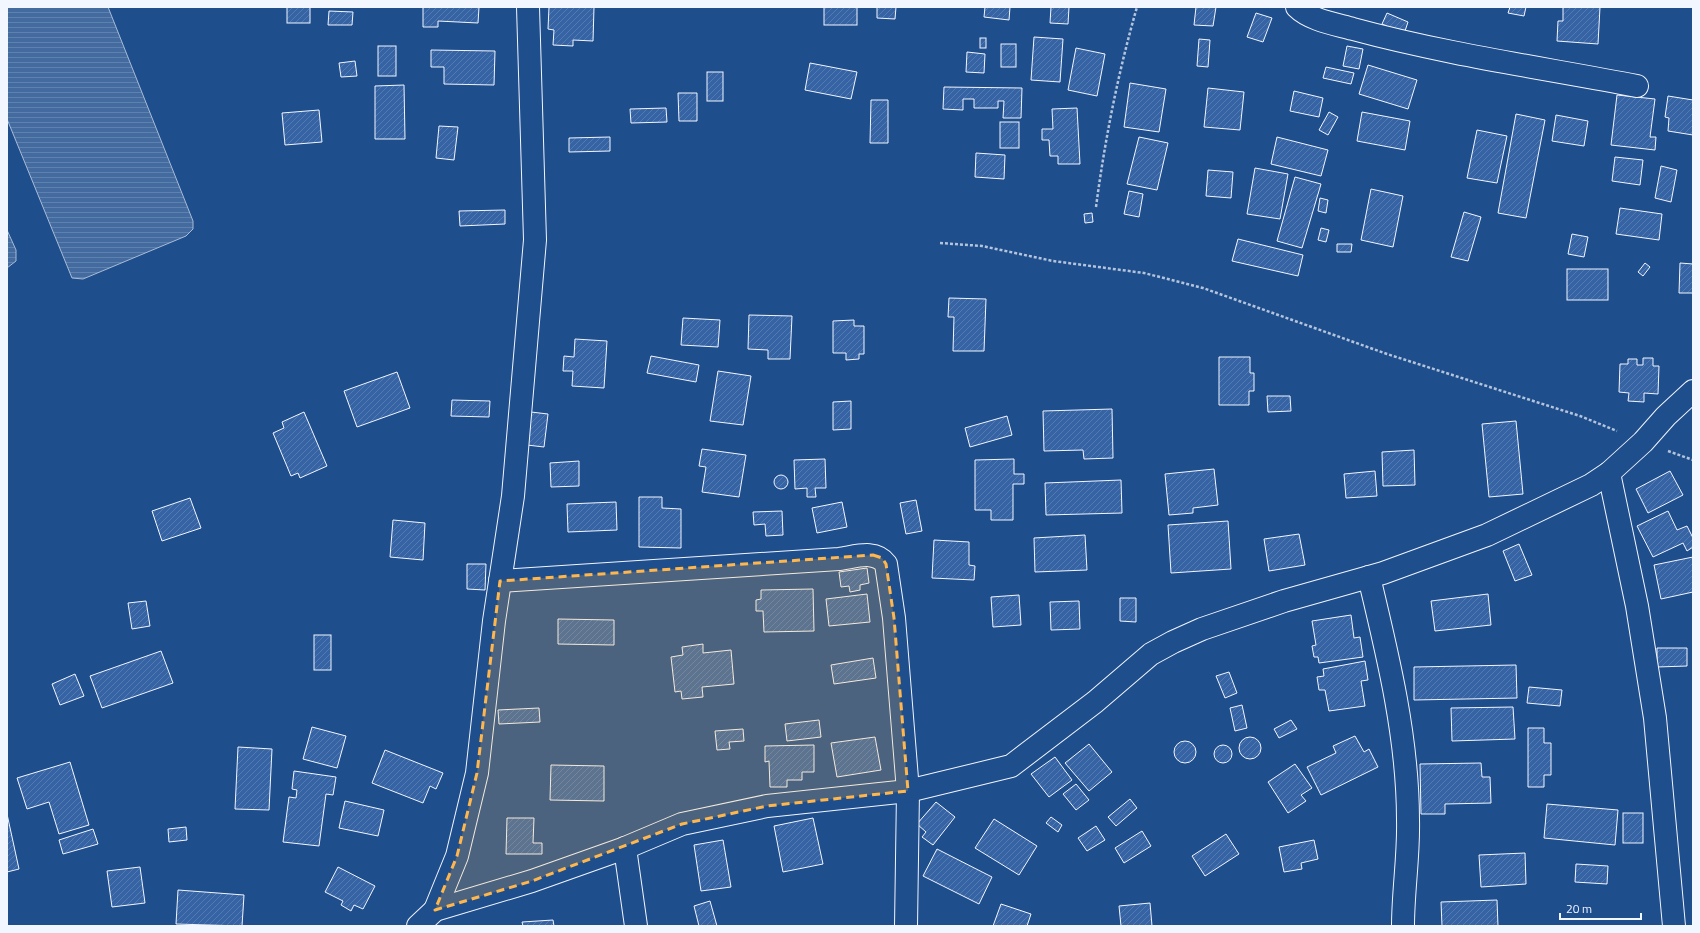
<svg xmlns="http://www.w3.org/2000/svg" width="1700" height="933" font-family="'Titillium Web',sans-serif">
<defs>
<pattern id="water-rules" width="6" height="5" patternUnits="userSpaceOnUse"><rect width="6" height="5" fill="#446ba0"/><path d="M0 2.5h6" fill="none" stroke="#5f81ae"/></pattern>
<pattern id="building-hatch" width="6" height="6" patternUnits="userSpaceOnUse"><rect width="6" height="6" fill="#3563a3"/><path d="M-1 1l2-2M0 6l6-6M5 7l2-2" fill="none" stroke="#537ab1"/></pattern>
</defs>
<rect width="100%" height="100%" fill="#1f4e8c"/>
<g fill="url(#water-rules)" stroke="#a8bbd7">
<path d="M7 7H108L193 221V229L186 236 83 279 72 278 7 119Z"/>
<path d="M7 230 16 250V261L7 268Z"/>
</g>
<g fill="url(#building-hatch)" stroke="#f2f6ff">
<rect x="287" y="7" width="23" height="16"/>
<path d="M423 7H479L478 23 438 21V27H423Z"/>
<path d="M549 7H594L593 41 573 40V46L553 45 554 30 548 29Z"/>
<rect x="824" y="7" width="33" height="18"/>
<path d="M877 7H896L895 19 877 18Z"/>
<path d="M985 7H1010L1009 20 984 17Z"/>
<path d="M1051 7H1069L1068 24 1050 23Z"/>
<path d="M1196 7H1216L1213 26 1194 25Z"/>
<path d="M1510 7H1526L1524 16 1508 13Z"/>
<path d="M1563 7H1600L1598 44 1557 41 1558 21H1563Z"/>
<path d="M329 11 353 12 352 25H328Z"/>
<path d="M1256 13 1272 18 1263 42 1247 37Z"/>
<path d="M1387 13 1408 22 1404 34 1382 24Z"/>
<path d="M1034 37 1063 39 1060 82 1031 80Z"/>
<rect x="980" y="38" width="6" height="10"/>
<path d="M1199 39 1210 40 1208 67 1197 66Z"/>
<rect x="1001" y="44" width="15" height="23"/>
<rect x="378" y="46" width="18" height="30"/>
<path d="M1347 46 1363 49 1359 69 1343 66Z"/>
<path d="M1076 48 1105 54 1097 96 1068 90Z"/>
<path d="M431 50 495 51 494 85 444 84V67H431Z"/>
<path d="M967 52 985 54 984 73 966 72Z"/>
<path d="M355 61 357 76 341 77 339 63Z"/>
<path d="M810 63 857 72 851 99 805 90Z"/>
<path d="M1368 65 1417 80 1408 109 1359 94Z"/>
<path d="M1326 67 1354 73 1351 84 1323 78Z"/>
<rect x="707" y="72" width="16" height="29"/>
<path d="M1130 83 1166 89 1159 132 1124 127Z"/>
<path d="M404 85 405 139H375V86Z"/>
<path d="M944 87 1022 88 1021 118H1003L1004 101H998V108H974V99H963V110L943 109Z"/>
<path d="M1208 88 1244 92 1240 130 1204 127Z"/>
<path d="M1294 91 1323 98 1319 117 1290 111Z"/>
<path d="M678 93H697V121H679Z"/>
<path d="M1617 95 1655 99 1650 137H1656L1655 150 1611 145Z"/>
<path d="M1668 96 1693 100V135L1668 131 1669 118 1665 117Z"/>
<path d="M871 100H888V143H870Z"/>
<path d="M666 108 667 122 631 123 630 109Z"/>
<path d="M1077 108 1080 164H1058V156H1050L1049 140H1042V129H1053L1052 109Z"/>
<path d="M319 110 322 142 285 145 282 113Z"/>
<path d="M1329 112 1338 117 1328 135 1319 130Z"/>
<path d="M1362 112 1410 121 1405 150 1357 141Z"/>
<path d="M1516 114 1545 120 1526 218 1498 213Z"/>
<path d="M1556 115 1588 121 1584 146 1552 141Z"/>
<rect x="1000" y="122" width="19" height="26"/>
<path d="M439 126 458 127 454 160 436 158Z"/>
<path d="M1477 130 1507 136 1497 183 1467 178Z"/>
<path d="M610 137V151L569 152V138Z"/>
<path d="M1139 137 1168 143 1157 190 1127 184Z"/>
<path d="M1277 137 1328 150 1321 176 1271 164Z"/>
<path d="M976 153 1005 155 1004 179 975 177Z"/>
<path d="M1615 157 1643 160 1640 185 1612 181Z"/>
<path d="M1661 166 1677 170 1671 202 1655 198Z"/>
<path d="M1255 168 1288 174 1280 219 1247 214Z"/>
<path d="M1208 170 1233 172 1231 198 1206 196Z"/>
<path d="M1295 177 1321 184 1302 248 1277 241Z"/>
<path d="M1371 189 1403 196 1393 247 1361 240Z"/>
<path d="M1129 191 1143 194 1139 217 1124 214Z"/>
<path d="M1320 198 1328 200 1326 213 1318 211Z"/>
<path d="M1620 208 1662 214 1659 240 1616 234Z"/>
<path d="M505 210V224L460 226 459 211Z"/>
<path d="M1464 212 1481 217 1468 261 1451 257Z"/>
<path d="M1092 213 1093 222 1085 223 1084 214Z"/>
<path d="M1321 228 1329 230 1326 242 1318 240Z"/>
<path d="M1572 234 1588 237 1584 257 1568 254Z"/>
<path d="M1238 239 1303 255 1298 276 1232 261Z"/>
<path d="M1337 244H1352L1351 252H1337Z"/>
<path d="M1645 263 1650 267 1643 276 1638 272Z"/>
<path d="M1680 263 1693 264V293H1679Z"/>
<rect x="1567" y="269" width="41" height="31"/>
<path d="M949 298 986 299 984 351H953L954 317H948Z"/>
<path d="M749 315 792 316 790 359H768V350L748 349Z"/>
<path d="M683 318 720 320 718 347 681 345Z"/>
<path d="M854 320V326H864V354H859V359L846 360V353H833V321Z"/>
<path d="M575 339 607 341 604 388 572 386 573 371H563L564 356 574 357Z"/>
<path d="M651 356 699 365 696 382 647 373Z"/>
<path d="M1219 357H1250V373H1254V391H1249V405H1219Z"/>
<path d="M1643 358H1653V366H1659L1658 394 1644 393V402L1628 401 1629 393 1619 392 1620 364H1628V359H1637V365H1643Z"/>
<path d="M718 371 751 376 743 425 710 421Z"/>
<path d="M397 372 410 408 357 427 344 391Z"/>
<path d="M1267 396H1290L1291 411 1268 412Z"/>
<path d="M452 400 490 401 489 417 451 416Z"/>
<path d="M851 401V429L833 430V402Z"/>
<path d="M1112 409 1113 458 1084 459 1083 450 1044 451 1043 411Z"/>
<path d="M304 412 327 466 300 478 298 473 291 476 273 433 284 428 282 422Z"/>
<path d="M531 412 548 414 544 447 527 445Z"/>
<path d="M1007 416 1012 435 970 447 965 428Z"/>
<path d="M1516 421 1523 494 1489 497 1482 424Z"/>
<path d="M702 449 746 455 739 497 702 492 706 467 699 466Z"/>
<path d="M1414 450 1415 485 1383 486 1382 452Z"/>
<path d="M825 459 826 488H815L816 497H807V488L795 489 794 460Z"/>
<path d="M1014 459V474H1024V484H1013V520H991V510H975V460Z"/>
<path d="M579 461V486L551 487 550 463Z"/>
<path d="M1214 469 1218 505 1193 508V513L1169 515 1165 474Z"/>
<path d="M1375 471 1377 496 1346 498 1344 474Z"/>
<path d="M1670 471 1683 495 1648 513 1636 489Z"/>
<circle cx="781" cy="482" r="7"/>
<path d="M1121 480 1122 513 1046 515 1045 483Z"/>
<path d="M639 497H662V508L681 509V548L639 547Z"/>
<path d="M190 498 201 528 162 541 152 511Z"/>
<path d="M916 500 922 531 906 534 900 503Z"/>
<path d="M616 502 617 530 568 532 567 504Z"/>
<path d="M842 502 847 527 817 533 812 508Z"/>
<path d="M782 511 783 535 766 536 765 524 754 525 753 512Z"/>
<path d="M1668 511 1677 530 1687 526 1693 538V547L1687 551 1683 543 1653 557 1637 526Z"/>
<path d="M393 520 425 523 423 560 390 557Z"/>
<path d="M1228 521 1231 569 1171 573 1168 525Z"/>
<path d="M1299 534 1305 565 1269 571 1264 539Z"/>
<path d="M1085 535 1087 570 1035 572 1034 538Z"/>
<path d="M934 540 969 542V565L975 566 974 580 932 578Z"/>
<path d="M1519 544 1532 575 1515 581 1503 551Z"/>
<path d="M1693 557V592L1661 599 1654 565Z"/>
<path d="M467 564H486L485 590 467 589Z"/>
<path d="M867 568 869 583 860 585V590L850 592 849 586 841 587 839 572Z"/>
<path d="M813 589 814 631 764 632 763 611H756V600L761 599V590Z"/>
<path d="M867 594 870 622 829 626 826 599Z"/>
<path d="M1488 594 1491 625 1435 631 1431 601Z"/>
<path d="M1019 595 1021 625 993 627 991 597Z"/>
<path d="M1120 598H1136V622L1120 621Z"/>
<path d="M146 601 150 626 132 629 128 603Z"/>
<path d="M1079 601 1080 629 1051 630 1050 602Z"/>
<path d="M1351 615 1354 638 1360 637 1363 657 1319 663 1318 657H1314L1312 646 1316 645 1312 621Z"/>
<path d="M558 619 614 620V645L558 644Z"/>
<rect x="314" y="635" width="17" height="35"/>
<path d="M703 644V653L731 650 734 684 702 687 703 697 682 699 681 691 675 692 671 657 683 655 682 647Z"/>
<path d="M1657 648H1687V666L1657 667Z"/>
<path d="M161 651 173 683 102 708 90 676Z"/>
<path d="M873 658 876 678 834 684 831 665Z"/>
<path d="M1365 661 1368 680 1361 681 1365 706 1329 711 1325 690H1319L1317 677 1324 676 1323 669Z"/>
<path d="M1516 665 1517 698 1414 700V667Z"/>
<path d="M1229 672 1237 693 1225 698 1216 676Z"/>
<path d="M75 674 84 696 60 705 52 684Z"/>
<path d="M1529 687 1562 690 1560 706 1527 703Z"/>
<path d="M1242 705 1247 728 1235 731 1230 708Z"/>
<path d="M1513 707 1515 739 1452 741 1451 708Z"/>
<path d="M539 708 540 722 499 724 498 710Z"/>
<path d="M819 720 821 737 787 741 785 724Z"/>
<path d="M1291 720 1297 729 1279 738 1274 729Z"/>
<path d="M312 727 346 736 337 768 303 759Z"/>
<path d="M1528 728H1544V743H1551V775H1544V787H1528Z"/>
<path d="M743 729 744 741 729 742 730 749 717 750 715 731Z"/>
<path d="M1355 736 1364 752 1369 749 1378 767 1321 795 1307 767 1336 753 1333 746Z"/>
<path d="M875 737 881 770 837 777 831 743Z"/>
<circle cx="1250" cy="748" r="11"/>
<circle cx="1185" cy="752" r="11"/>
<path d="M1089 744 1112 772 1089 791 1065 763Z"/>
<path d="M814 745V772H802V780H787V787H770L769 761 765 762V746Z"/>
<circle cx="1223" cy="754" r="9"/>
<path d="M238 747 272 749 269 810 235 809Z"/>
<path d="M385 750 443 773 436 789 430 786 423 803 372 783Z"/>
<path d="M1055 757 1072 780 1049 797 1031 774Z"/>
<path d="M70 762 89 825 59 834 49 802 27 809 17 778Z"/>
<path d="M1481 763 1482 777H1490L1491 803 1445 804V814H1421L1420 764Z"/>
<path d="M1295 764 1312 788 1301 795 1306 801 1288 813 1268 782Z"/>
<path d="M551 765 604 766V801L550 800Z"/>
<path d="M294 771 336 777 333 795 326 794 319 846 283 842 289 797 296 798 297 790 292 789Z"/>
<path d="M1076 784 1089 800 1076 810 1063 794Z"/>
<path d="M1130 799 1137 808 1116 826 1108 817Z"/>
<path d="M345 801 384 810 378 836 339 828Z"/>
<path d="M936 802 955 817 933 845 922 837 926 832 917 824Z"/>
<path d="M1547 804 1618 810 1615 845 1544 838Z"/>
<rect x="1623" y="813" width="20" height="30"/>
<path d="M7 814 19 869 7 872Z"/>
<path d="M1051 817 1062 825 1058 832 1046 823Z"/>
<path d="M507 818H534L533 843H542V854H506Z"/>
<path d="M813 818 823 864 783 872 774 826Z"/>
<path d="M994 819 1037 846 1019 875 975 848Z"/>
<path d="M1096 826 1105 840 1087 851 1078 838Z"/>
<path d="M186 827 187 840 169 842 168 829Z"/>
<path d="M93 829 98 844 63 854 59 840Z"/>
<path d="M1142 831 1151 846 1124 863 1115 848Z"/>
<path d="M1226 834 1239 854 1205 876 1192 856Z"/>
<path d="M723 840 731 887 701 891 694 845Z"/>
<path d="M1314 840 1318 859 1301 863 1302 869 1284 872 1279 847Z"/>
<path d="M937 849 992 877 979 904 923 876Z"/>
<path d="M1525 853 1526 884 1481 887 1479 855Z"/>
<path d="M1576 864 1608 866 1607 884 1575 882Z"/>
<path d="M140 867 145 903 112 907 107 871Z"/>
<path d="M338 867 375 886 363 909 354 905 351 911 341 905 343 901 325 892Z"/>
<path d="M178 890 244 895 242 926 176 924Z"/>
<path d="M1497 900 1498 926H1442L1441 902Z"/>
<path d="M710 901 717 926H699L694 906Z"/>
<path d="M1150 903 1152 926H1121L1119 906Z"/>
<path d="M1001 904 1031 914 1027 926H993Z"/>
<path d="M553 920 554 926H523L522 922Z"/>
</g>
<g fill="none" stroke-linecap="round" stroke-linejoin="round">
<g stroke="#f2f6ff" stroke-width="24">
<g id="street">
<path d="M1297 7C1310 20 1335 24 1353 29 1445 54 1543 68 1637 86"/>
<path d="M1609 473 1637 606 1655 718 1674 926"/>
<path d="M1369 577C1388 656 1408 738 1408 820 1409 855 1403 891 1403 926"/>
<path d="M500 581 839 559C855 557 875 549 886 564L894 618 908 791 906 926"/>
<path d="M625 848 636 926"/>
<path d="M435 910 457 856 477 773 494 621 513 496 535 240 528 7"/>
<path d="M418 926 435 910 532 881 625 848 682 824 767 806 908 791 1011 766 1095 702 1151 654 1173 642 1202 629 1284 601 1383 573 1487 535 1591 485 1609 473 1643 442 1666 416 1693 391"/>
</g>
</g>
<g stroke="#b3c4dc" stroke-width="2.5" stroke-dasharray="3 2" stroke-linecap="butt">
<path d="M1096 207C1105 139 1118 73 1137 7"/>
<path d="M940 243 982 246 1053 261 1144 273 1203 288 1387 354 1580 416 1617 431"/>
<path d="M1668 451 1693 460"/>
</g>
<use href="#street" stroke="#1f4e8c" stroke-width="22"/>
</g>
<path fill="#ffb74d" fill-opacity="0.2" stroke="#ffb74d" stroke-width="3" stroke-dasharray="8 5" stroke-linejoin="round" d="M873 555 882 558 886 564 894 618 908 791 767 806 682 824 532 881 435 910 457 856 477 773 500 581Z"/>
<rect width="1700" height="933" fill="none" stroke="#f2f6ff" stroke-width="16"/>
<path d="M1560 913v6h81v-6" fill="none" stroke="#f2f6ff" stroke-width="2"/>
<text x="1566" y="913" font-size="12" fill="#f2f6ff" stroke="#1f4e8c" stroke-width="3" paint-order="stroke">20 m</text>
</svg>
